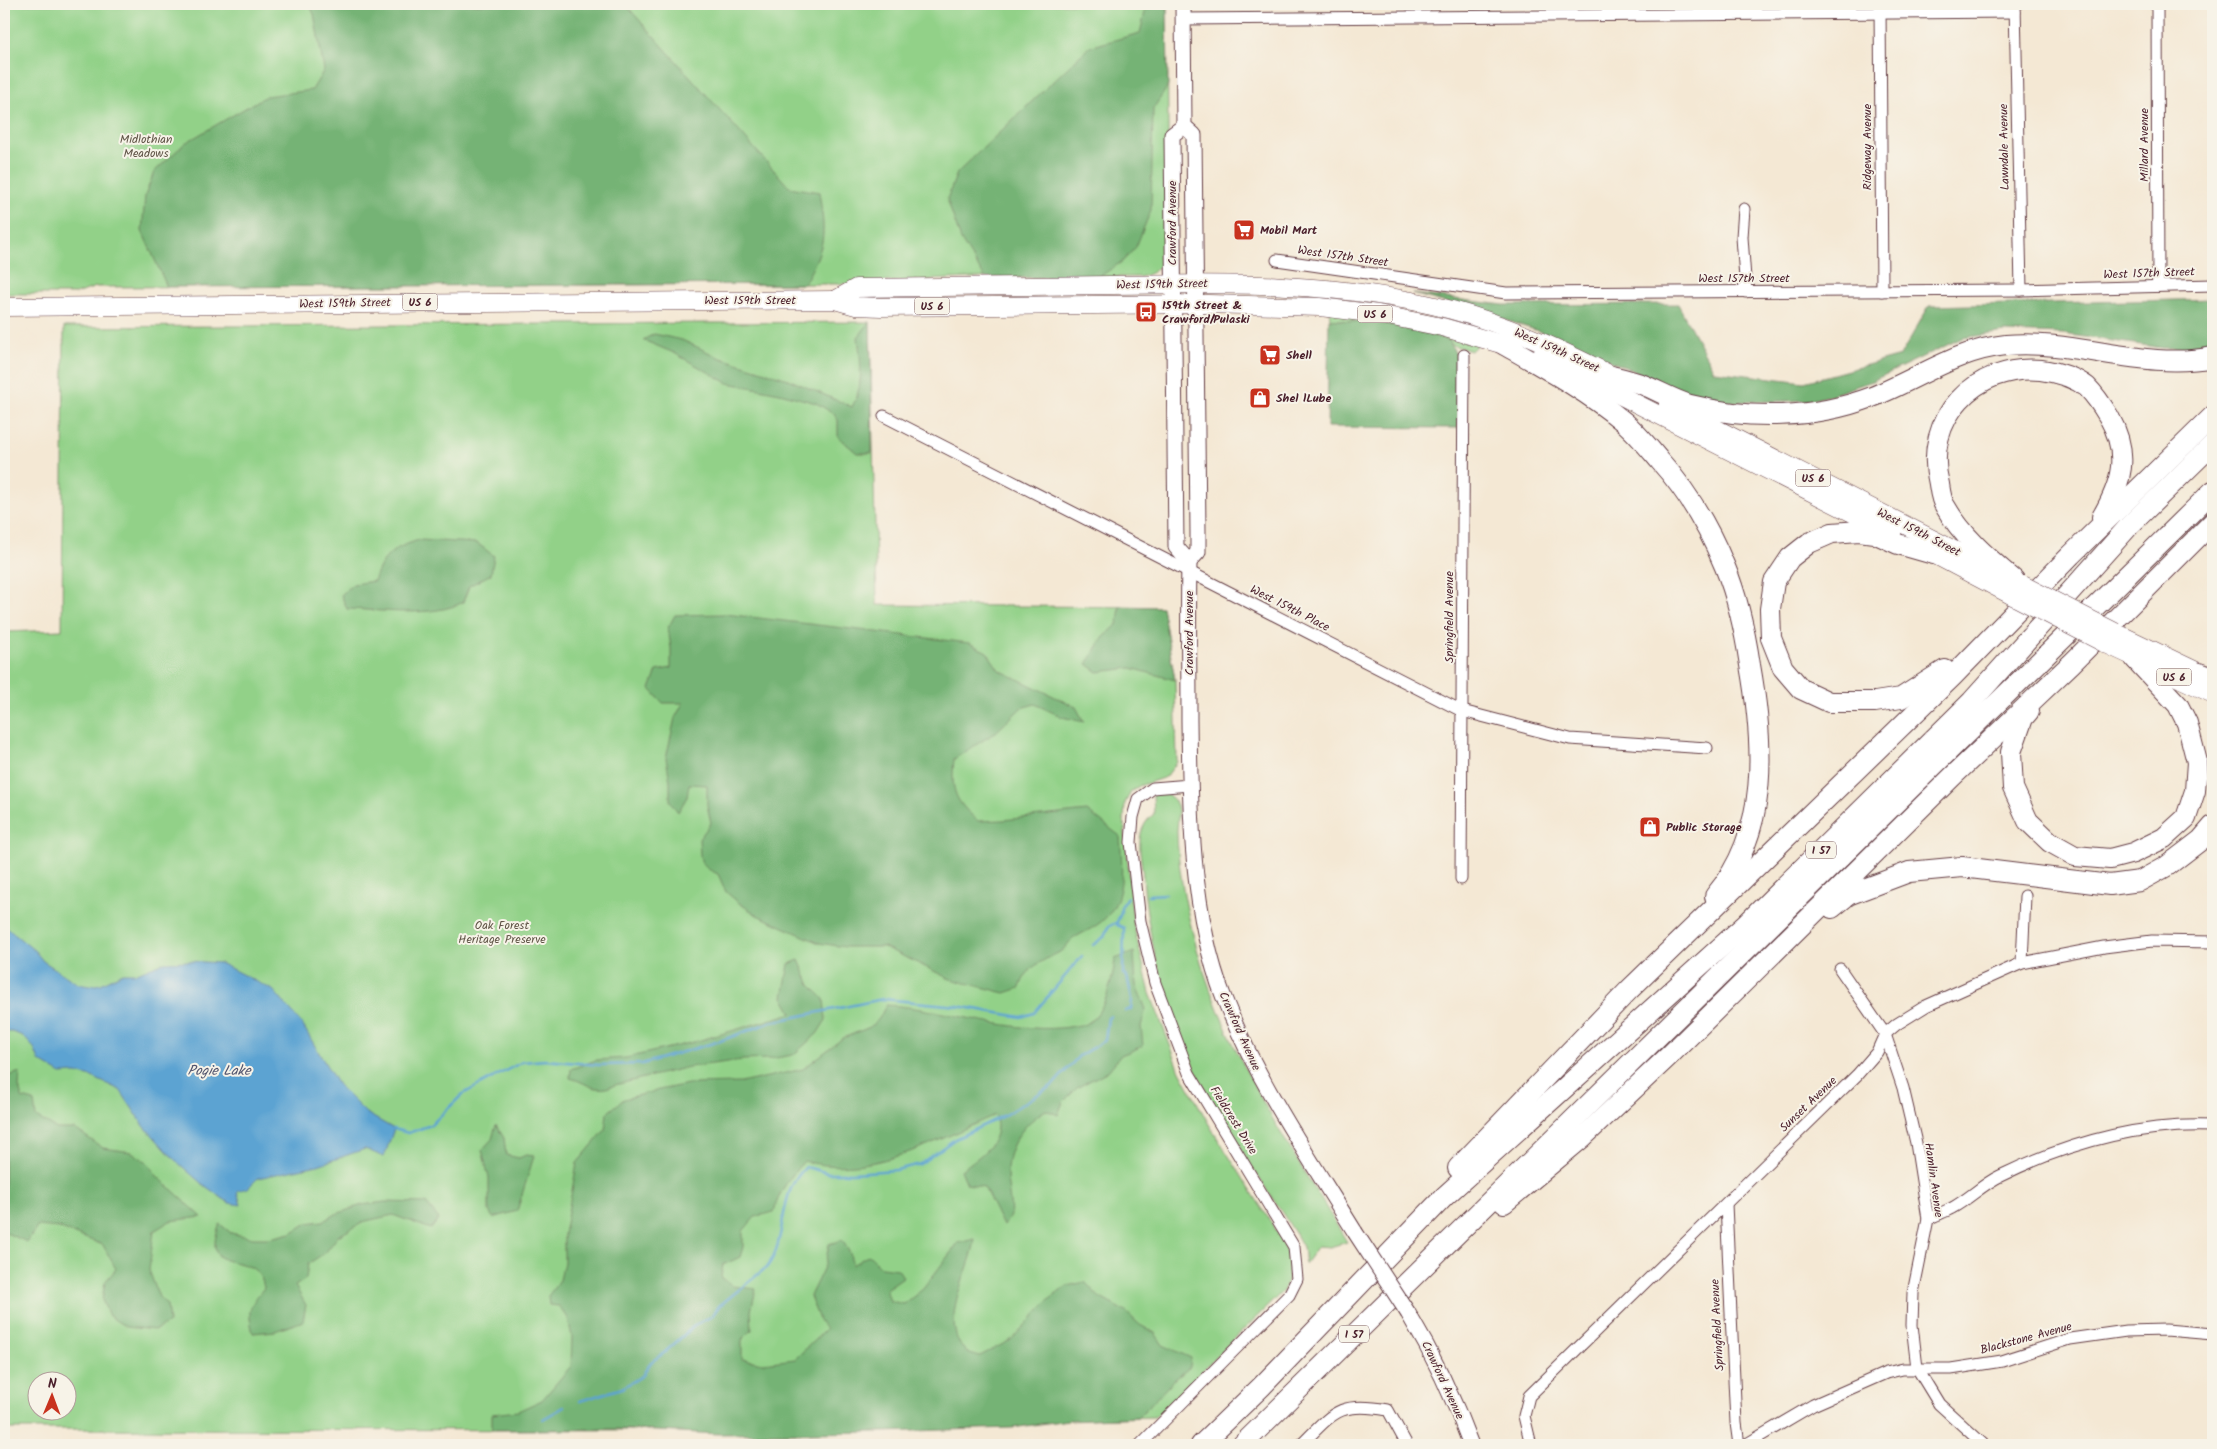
<svg xmlns="http://www.w3.org/2000/svg" width="2217" height="1449" font-family="Kalam,sans-serif">
<rect width="100%" height="100%" fill="#f7f3e8"/>
<filter id="ink" filterUnits="userSpaceOnUse"><feTurbulence type="fractalNoise" baseFrequency=".02" numOctaves="2"/><feDisplacementMap in="SourceGraphic" scale="10" xChannelSelector="R" yChannelSelector="G"/><feConvolveMatrix kernelMatrix="1 2 1 2 8 2 1 2 1" color-interpolation-filters="sRGB"/></filter>
<filter id="wash" filterUnits="userSpaceOnUse"><feTurbulence type="fractalNoise" baseFrequency=".0096" numOctaves="4" result="noise"/><feDisplacementMap in="SourceGraphic" scale="20" xChannelSelector="R" yChannelSelector="G"/><feGaussianBlur stdDeviation="1.12" result="paint"/><feColorMatrix in="noise" values="0 0 0 0 0 0 0 0 0 0 0 0 0 0 0 0 0 1.4 0 .05"/><feComposite in="paint" operator="in"/></filter>
<g filter="url(#wash)">
<rect width="100%" height="100%" fill="#f4e8d4"/>
<g fill="#92d188" stroke="#6e785a" fill-rule="evenodd">
<path d="M4 4H1167L1169 243C1166 262 1160 272 1140 277L972 278 838 284 96 287 76 294H4Z"/>
<path d="M1329 310 1481 341 1471 351 1452 345 1449 340 1392 325 1330 319Z"/>
<path d="M870 322 877 605 1162 607 1175 680 1177 762 1166 777 1139 786 1131 792 1125 803 1124 821 1133 923 1150 993 1180 1071 1211 1128 1281 1238C1289 1256 1293 1272 1283 1291L1155 1417 658 1430 4 1429V632L62 630 64 327ZM38 1382H68V1412H38Z"/>
<path d="M1157 792C1165 792 1172 796 1176 803 1180 810 1177 825 1177 833 1178 865 1184 899 1192 930 1220 1045 1287 1142 1347 1242L1330 1247 1318 1246 1305 1264 1303 1247 1297 1236C1265 1185 1225 1131 1199 1077 1169 1015 1148 946 1143 877 1141 854 1133 830 1154 814L1153 796Z"/>
</g>
<g fill="#75b374" stroke="#606950">
<path d="M309 4H625L789 187 819 192C826 237 826 244 804 284L167 287 142 231 145 196 154 172 185 143 266 96 312 90 324 70 314 14Z"/>
<path d="M1147 4H1167L1168 86 1153 109 1151 210 1136 247 1123 261 1099 277 985 278 961 240 947 199 957 173 1089 47 1140 33Z"/>
<path d="M1413 294 1504 305 1678 304 1714 371 1804 382 1900 356 1929 306 2213 299V345L2195 348H2163L2063 334 2005 332 1962 338 1872 381 1828 396 1811 400 1787 401 1724 402 1694 396 1541 332 1481 312Z"/>
<path d="M1329 319 1392 325 1449 340 1459 361 1458 428 1327 427Z"/>
<path d="M870 322 872 453H857L838 437V420L833 413 816 403 780 393 728 383 674 353 643 340 654 334 682 340 721 358 788 379 852 407C864 384 861 362 858 337Z"/>
<path d="M419 540 477 543 494 556 491 574 469 586 463 602C435 618 380 610 347 609L341 595 353 584 374 581C383 555 393 548 419 540Z"/>
<path d="M1120 606 1162 607 1175 680 1131 668 1098 672 1087 664 1103 638 1118 624Z"/>
<path d="M725 614 969 643 987 652 999 670 1076 707 1084 722 1062 717 1035 704 1021 708 996 732 954 759C951 791 954 800 978 821L1003 820 1087 811 1120 836C1122 866 1127 901 1101 922 1093 929 1083 932 1074 938 1068 942 1065 950 1058 953 1040 962 1026 968 1020 988L1005 993 950 979 884 947H845L819 943 757 915 739 903 726 892 718 874C697 865 701 860 699 839L711 823 707 805V785L689 784 687 797 678 812 670 801V781L666 758 675 718 683 703H663L650 689 657 671 671 668V648L668 628 675 615Z"/>
<path d="M1134 952 1136 985 1146 1009 1141 1026 1143 1046 1121 1055 1108 1071 1078 1087 1063 1102 1058 1115 1046 1110C1024 1123 1007 1145 1007 1172 1007 1186 1011 1201 1011 1216L1003 1226 984 1187 967 1184 961 1170C980 1156 1004 1142 995 1115 935 1141 871 1179 804 1161 791 1176 778 1192 774 1212L755 1217 743 1231V1247L740 1257 723 1265 721 1277 733 1286 756 1289 751 1311 752 1330 742 1340V1359L763 1363 795 1359 826 1329 819 1320 810 1296 825 1265 829 1244 842 1240 850 1253 852 1265 869 1255 881 1267 898 1269 903 1277 886 1289 890 1301 904 1304 923 1289 958 1243 975 1239C971 1271 947 1301 956 1335 957 1341 963 1347 966 1352L980 1356 1011 1340 1050 1299 1067 1286 1085 1282 1099 1297 1126 1312 1140 1325 1155 1333 1163 1345 1191 1358 1190 1367 1174 1380 1138 1417 1068 1420 1012 1428 880 1432 720 1434 616 1429 492 1430V1414L518 1411 542 1400 571 1366 572 1337 568 1318 559 1306 549 1305 548 1296 560 1280 564 1262V1234L577 1163 605 1130 607 1113 624 1099 659 1090 688 1084 741 1083 803 1069 843 1038 870 1027 879 1019 886 1005C946 1008 1017 1037 1075 1026 1078 1025 1084 1025 1086 1024 1105 1014 1113 979 1115 959Z"/>
<path d="M799 960 810 985 824 999 826 1020 817 1034 793 1055 770 1059 743 1060 689 1067 615 1085C594 1094 589 1083 570 1078L571 1069 596 1060 626 1058 694 1042 792 1013 783 997 789 964Z"/>
<path d="M20 1072 19 1087 22 1098 34 1101 36 1117 57 1129H75L103 1148 132 1152 148 1163 157 1176 202 1217 170 1221 154 1231 149 1270 159 1297 167 1305 169 1323 155 1330 126 1327 109 1316 102 1300 105 1282 116 1269 103 1245 59 1228 38 1226 27 1242 4 1232V1081L6 1077Z"/>
<path d="M496 1125 504 1138 506 1155 519 1158 526 1155 534 1156 517 1211 493 1218 489 1211V1178L482 1150 492 1139Z"/>
<path d="M385 1202 426 1203 439 1219 431 1229 393 1215 366 1221 338 1236 326 1252 308 1264 306 1279 295 1286 306 1305 303 1321 275 1331 253 1333C247 1310 249 1306 264 1288 259 1250 213 1274 215 1243 215 1237 218 1229 220 1224L231 1233 253 1238H270L291 1233 307 1223 323 1221 336 1214 362 1205Z"/>
</g>
<path fill="#5ca3d2" stroke="#53617e" d="M4 928H7L35 951 43 961 78 984 89 986 101 984 123 973H137L164 962 189 961 220 963 273 990 302 1024 338 1085 366 1113 394 1129 384 1157 365 1149 318 1165 258 1178 248 1188 237 1191 241 1205 229 1203 201 1183 175 1160 144 1126 120 1090 92 1077 76 1073 61 1074 39 1061 34 1048 23 1036 12 1032H4Z"/>
<g fill="none" stroke-linecap="round" stroke-linejoin="round">
<g stroke="#5ca3d2" stroke-width="2.5">
<path d="M1148 895 1166 894"/>
<path d="M1117 922V925L1124 928 1123 974 1127 976 1132 999 1131 1009 1125 1011"/>
<path d="M1093 945 1104 937 1108 927 1117 922 1121 913V907L1128 897"/>
<path d="M394 1129 408 1133 431 1125 463 1094 522 1062 545 1060 599 1065 642 1064 720 1041 771 1022 883 999 958 1006 1021 1017 1034 1013 1082 956"/>
<path d="M580 1401 622 1388 642 1376 651 1362 664 1353 695 1325 712 1316 719 1306 767 1267C789 1238 776 1194 806 1167L828 1173H852L896 1170 920 1164 955 1139 1003 1116 1053 1085 1079 1056 1105 1040 1108 1018 1111 1016"/>
<path d="M543 1419 564 1407"/>
</g>
</g>
</g>
<g filter="url(#ink)">
<g fill="none" stroke-linecap="round" stroke-linejoin="round">
<g stroke="#643d44" stroke-width="13">
<g id="minor">
<path d="M1880 4 1882 291"/>
<path d="M2015 4 2021 290"/>
<path d="M2157 4 2158 286"/>
<path d="M1183 19 2015 12"/>
<path d="M1744 209 1742 237 1746 292"/>
<path d="M1277 260 1506 293 2021 290 2213 285"/>
<path d="M884 416 1462 711 1570 739 1707 748"/>
<path d="M1461 879 1464 355"/>
<path d="M2022 963 2025 896"/>
<path d="M1840 969 1885 1034 1903 1088 1916 1143 1928 1219 1913 1293 1912 1325 1917 1368 1939 1404 1984 1445"/>
<path d="M1726 1204 1736 1423 1739 1445"/>
<path d="M1928 1219C1936 1215 1944 1212 1952 1208 1969 1199 1983 1184 2000 1176 2067 1143 2138 1123 2213 1126"/>
<path d="M1140 1445 1289 1295 1297 1279 1294 1247 1189 1073 1155 983 1140 921 1131 842 1133 817 1138 799 1153 788 1190 785"/>
<path d="M1301 1445C1334 1412 1339 1401 1388 1410L1407 1445"/>
<path d="M1531 1445 1524 1416 1529 1396 1857 1075 1877 1052 1885 1034 1897 1024 1926 1006 2022 963 2104 947 2152 941 2213 942"/>
<path d="M1745 1445 1813 1405 1886 1373 1903 1369H1951L2002 1361 2070 1339 2126 1331 2166 1330 2213 1334"/>
</g>
</g>
<g stroke="#643d44" stroke-width="17">
<g id="secondary">
<path d="M1183 4 1184 126 1194 135 1198 533V552L1189 562"/>
<path d="M1184 126 1172 135 1176 547 1189 562C1188 615 1189 668 1189 721 1190 811 1191 914 1224 998 1257 1081 1308 1156 1355 1232"/>
<path d="M1408 1313C1435 1358 1453 1396 1471 1445"/>
</g>
</g>
<g stroke="#643d44" stroke-width="19">
<g id="primary">
<path d="M835 300 856 288C941 287 1026 286 1111 285 1226 283 1340 281 1452 310 1512 326 1568 353 1623 381"/>
<path d="M4 307 835 300 856 306 881 307 1208 304 1320 307 1378 314 1442 327 1515 348"/>
<path d="M1539 357 1580 375 1892 533"/>
<path d="M1668 404 1999 573"/>
<path d="M1922 548 2013 596"/>
<path d="M2115 632 2211 678"/>
<path d="M2104 643 2213 694"/>
</g>
</g>
<g stroke="#643d44" stroke-width="22">
<g id="motorway">
<path d="M1503 344C1545 368 1587 391 1624 422 1637 433 1649 448 1660 461 1688 492 1709 528 1725 567 1738 598 1745 632 1750 665 1764 744 1770 831 1715 896"/>
<path d="M1611 376C1621 378 1631 381 1641 384 1657 390 1673 400 1690 405 1750 420 1814 419 1872 397 1918 379 1956 350 2006 345 2076 339 2144 371 2213 357"/>
<path d="M1933 554 1898 544 1874 533 1859 531 1832 533 1809 543 1790 558 1774 582 1770 609 1771 638 1783 668 1801 689 1829 702H1875L1901 698 1945 670"/>
<path d="M2014 580C1988 558 1962 536 1945 506 1941 500 1940 491 1939 484 1922 419 1976 363 2041 370 2056 372 2074 377 2087 387 2096 396 2103 407 2109 417 2130 454 2122 483 2102 517"/>
<path d="M2199 673 2213 678"/>
<path d="M2029 711 2023 718 2011 752 2013 788 2028 821 2050 842 2075 856 2110 859 2133 853 2164 838 2186 818 2195 791 2197 762 2187 723 2178 705 2135 659"/>
<path d="M1832 908 1848 895 1909 872 1962 867 2110 885 2140 881 2167 866 2201 840 2213 826"/>
<path d="M1458 1168 1629 990 1953 676 2071 555 2213 416"/>
<path d="M1504 1203 1583 1137 1671 1054 1953 776 2072 663 2213 522"/>
<path d="M1201 1445 1261 1387 1445 1196 1744 926 1972 701 2130 525 2213 444"/>
<path d="M1242 1445 2213 491"/>
</g>
</g>
<use href="#minor" stroke="#fff" stroke-width="11"/>
<use href="#secondary" stroke="#fff" stroke-width="15"/>
<use href="#primary" stroke="#fff" stroke-width="18"/>
<use href="#motorway" stroke="#fff" stroke-width="20"/>
<g stroke="#643d44" stroke-width="17" stroke-linecap="butt">
<path id="secondary-bridge" d="M1355 1232 1408 1313"/>
</g>
<g stroke="#643d44" stroke-width="19" stroke-linecap="butt">
<g id="primary-bridge">
<path d="M2023 585 2115 632"/>
<path d="M2013 596 2104 643"/>
</g>
</g>
<use href="#secondary-bridge" stroke="#fff" stroke-width="15"/>
<use href="#primary-bridge" stroke="#fff" stroke-width="18"/>
</g>
</g>
<defs>
<g id="supermarket-square" transform="scale(1.125)"><rect x="-9" y="-9" width="18" height="18" rx="4" fill="#c8321e" stroke="#f7f3e8"/><path d="M-6-5.5h2.5l.6 2H6L4.5 2H-2.5L-4.4-4H-6ZM-1.5 3.2a1.3 1.3 0 1 0 .1 0ZM3 3.2a1.3 1.3 0 1 0 .1 0Z" fill="#fff"/></g>
<g id="bus-square" transform="scale(1.125)"><rect x="-9" y="-9" width="18" height="18" rx="4" fill="#c8321e" stroke="#f7f3e8"/><path d="M-5-6H5V4H4V6H2V4H-2V6H-4V4H-5ZM-3.5-4V0h7V-4ZM-3.5 1.2v1.5H-2V1.2ZM2 1.2v1.5H3.5V1.2Z" fill="#fff"/></g>
<g id="shop-square" transform="scale(1.125)"><rect x="-9" y="-9" width="18" height="18" rx="4" fill="#c8321e" stroke="#f7f3e8"/><path d="M-5-2.5h2.3a2.7 3.5 0 0 1 5.4 0H5L5.5 6h-11ZM-1.5-2.5h3a1.5 2.3 0 0 0-3 0Z" fill="#fff"/></g>
</defs>
<g fill-rule="evenodd">
<use href="#supermarket-square" x="1244" y="230"/>
<use href="#bus-square" x="1146" y="312"/>
<use href="#supermarket-square" x="1270" y="355"/>
<use href="#shop-square" x="1260" y="398"/>
<use href="#shop-square" x="1650" y="827"/>
</g>
<g text-anchor="middle" stroke-width="4" stroke-linejoin="round" paint-order="stroke">
<g fill="#f7f3e8" stroke="#7e5f64" stroke-width="1">
<rect x="402.5" y="293.5" width="35" height="17" rx="4"/>
<rect x="914.5" y="297.5" width="35" height="17" rx="4"/>
<rect x="1357.5" y="305.5" width="35" height="17" rx="4"/>
<rect x="1795.5" y="469.5" width="35" height="17" rx="4"/>
<rect x="2156.5" y="668.5" width="35" height="17" rx="4"/>
<rect x="1806" y="841.5" width="30" height="17" rx="4"/>
<rect x="1339" y="1325.5" width="30" height="17" rx="4"/>
</g>
<g font-size="11" font-weight="bold" fill="#4a1f2b">
<text x="420" y="306">US 6</text>
<text x="932" y="310">US 6</text>
<text x="1375" y="318">US 6</text>
<text x="1813" y="482">US 6</text>
<text x="2174" y="681">US 6</text>
<text x="1821" y="854">I 57</text>
<text x="1354" y="1338">I 57</text>
</g>
<g font-size="12" fill="#605447" stroke="#f7f3e8">
<text x="146" y="143">Midlothian<tspan x="146" dy="14">Meadows</tspan></text>
<text x="502" y="929">Oak Forest<tspan x="502" dy="14">Heritage Preserve</tspan></text>
</g>
<g font-size="12" fill="#4a1f2b" stroke="#f7f3e8">
<text transform="translate(2144 145) rotate(-90)" y="4">Millard Avenue</text>
<text transform="translate(1867 147) rotate(-90)" y="4">Ridgeway Avenue</text>
<text transform="translate(2004 147) rotate(-91)" y="4">Lawndale Avenue</text>
<text transform="translate(1172 223) rotate(-90)" y="4">Crawford Avenue</text>
<text transform="translate(1343 256) rotate(8)" y="4">West 157th Street</text>
<text transform="translate(2149 273) rotate(-2)" y="4">West 157th Street</text>
<text x="1744" y="282">West 157th Street</text>
<text transform="translate(1162 284) rotate(-1)" y="4">West 159th Street</text>
<text x="750" y="304">West 159th Street</text>
<text transform="translate(345 303) rotate(-1)" y="4">West 159th Street</text>
<text transform="translate(1557 350) rotate(24)" y="4">West 159th Street</text>
<text transform="translate(1919 532) rotate(27)" y="4">West 159th Street</text>
<text transform="translate(1290 608) rotate(27)" y="4">West 159th Place</text>
<text transform="translate(1449 617) rotate(-90)" y="4">Springfield Avenue</text>
<text transform="translate(1189 633) rotate(-90)" y="4">Crawford Avenue</text>
<text transform="translate(1240 1031) rotate(66)" y="4">Crawford Avenue</text>
<text transform="translate(1808 1104) rotate(-44)" y="4">Sunset Avenue</text>
<text transform="translate(1234 1120) rotate(58)" y="4">Fieldcrest Drive</text>
<text transform="translate(1934 1180) rotate(82)" y="4">Hamlin Avenue</text>
<text transform="translate(1717 1325) rotate(-93)" y="4">Springfield Avenue</text>
<text transform="translate(2026 1338) rotate(-15)" y="4">Blackstone Avenue</text>
<text transform="translate(1443 1380) rotate(65)" y="4">Crawford Avenue</text>
</g>
<g font-size="12" font-weight="bold" fill="#4a1f2b" stroke="#f7f3e8" text-anchor="start">
<text x="1260" y="234">Mobil Mart</text>
<text x="1162" y="309">159th Street &amp;<tspan x="1162" dy="14">Crawford/Pulaski</tspan></text>
<text x="1286" y="359">Shell</text>
<text x="1276" y="402">Shel lLube</text>
<text x="1666" y="831">Public Storage</text>
</g>
<g font-size="14" font-style="italic" fill="#51546e" stroke="#f7f3e8">
<text x="219" y="1075">Pogie Lake</text>
</g>
</g>
<rect width="2217" height="1449" fill="none" stroke="#f7f3e8" stroke-width="20"/>
<g transform="translate(52 1396) rotate(1)"><circle r="24" fill="#f7f3e8" stroke="#b29e9c"/>
<path d="M0-4L9 19L0 12L-9 19Z" fill="#c8321e"/>
<text y="-8" font-size="14" font-weight="bold" text-anchor="middle" fill="#4a1f2b">N</text>
</g>
</svg>
